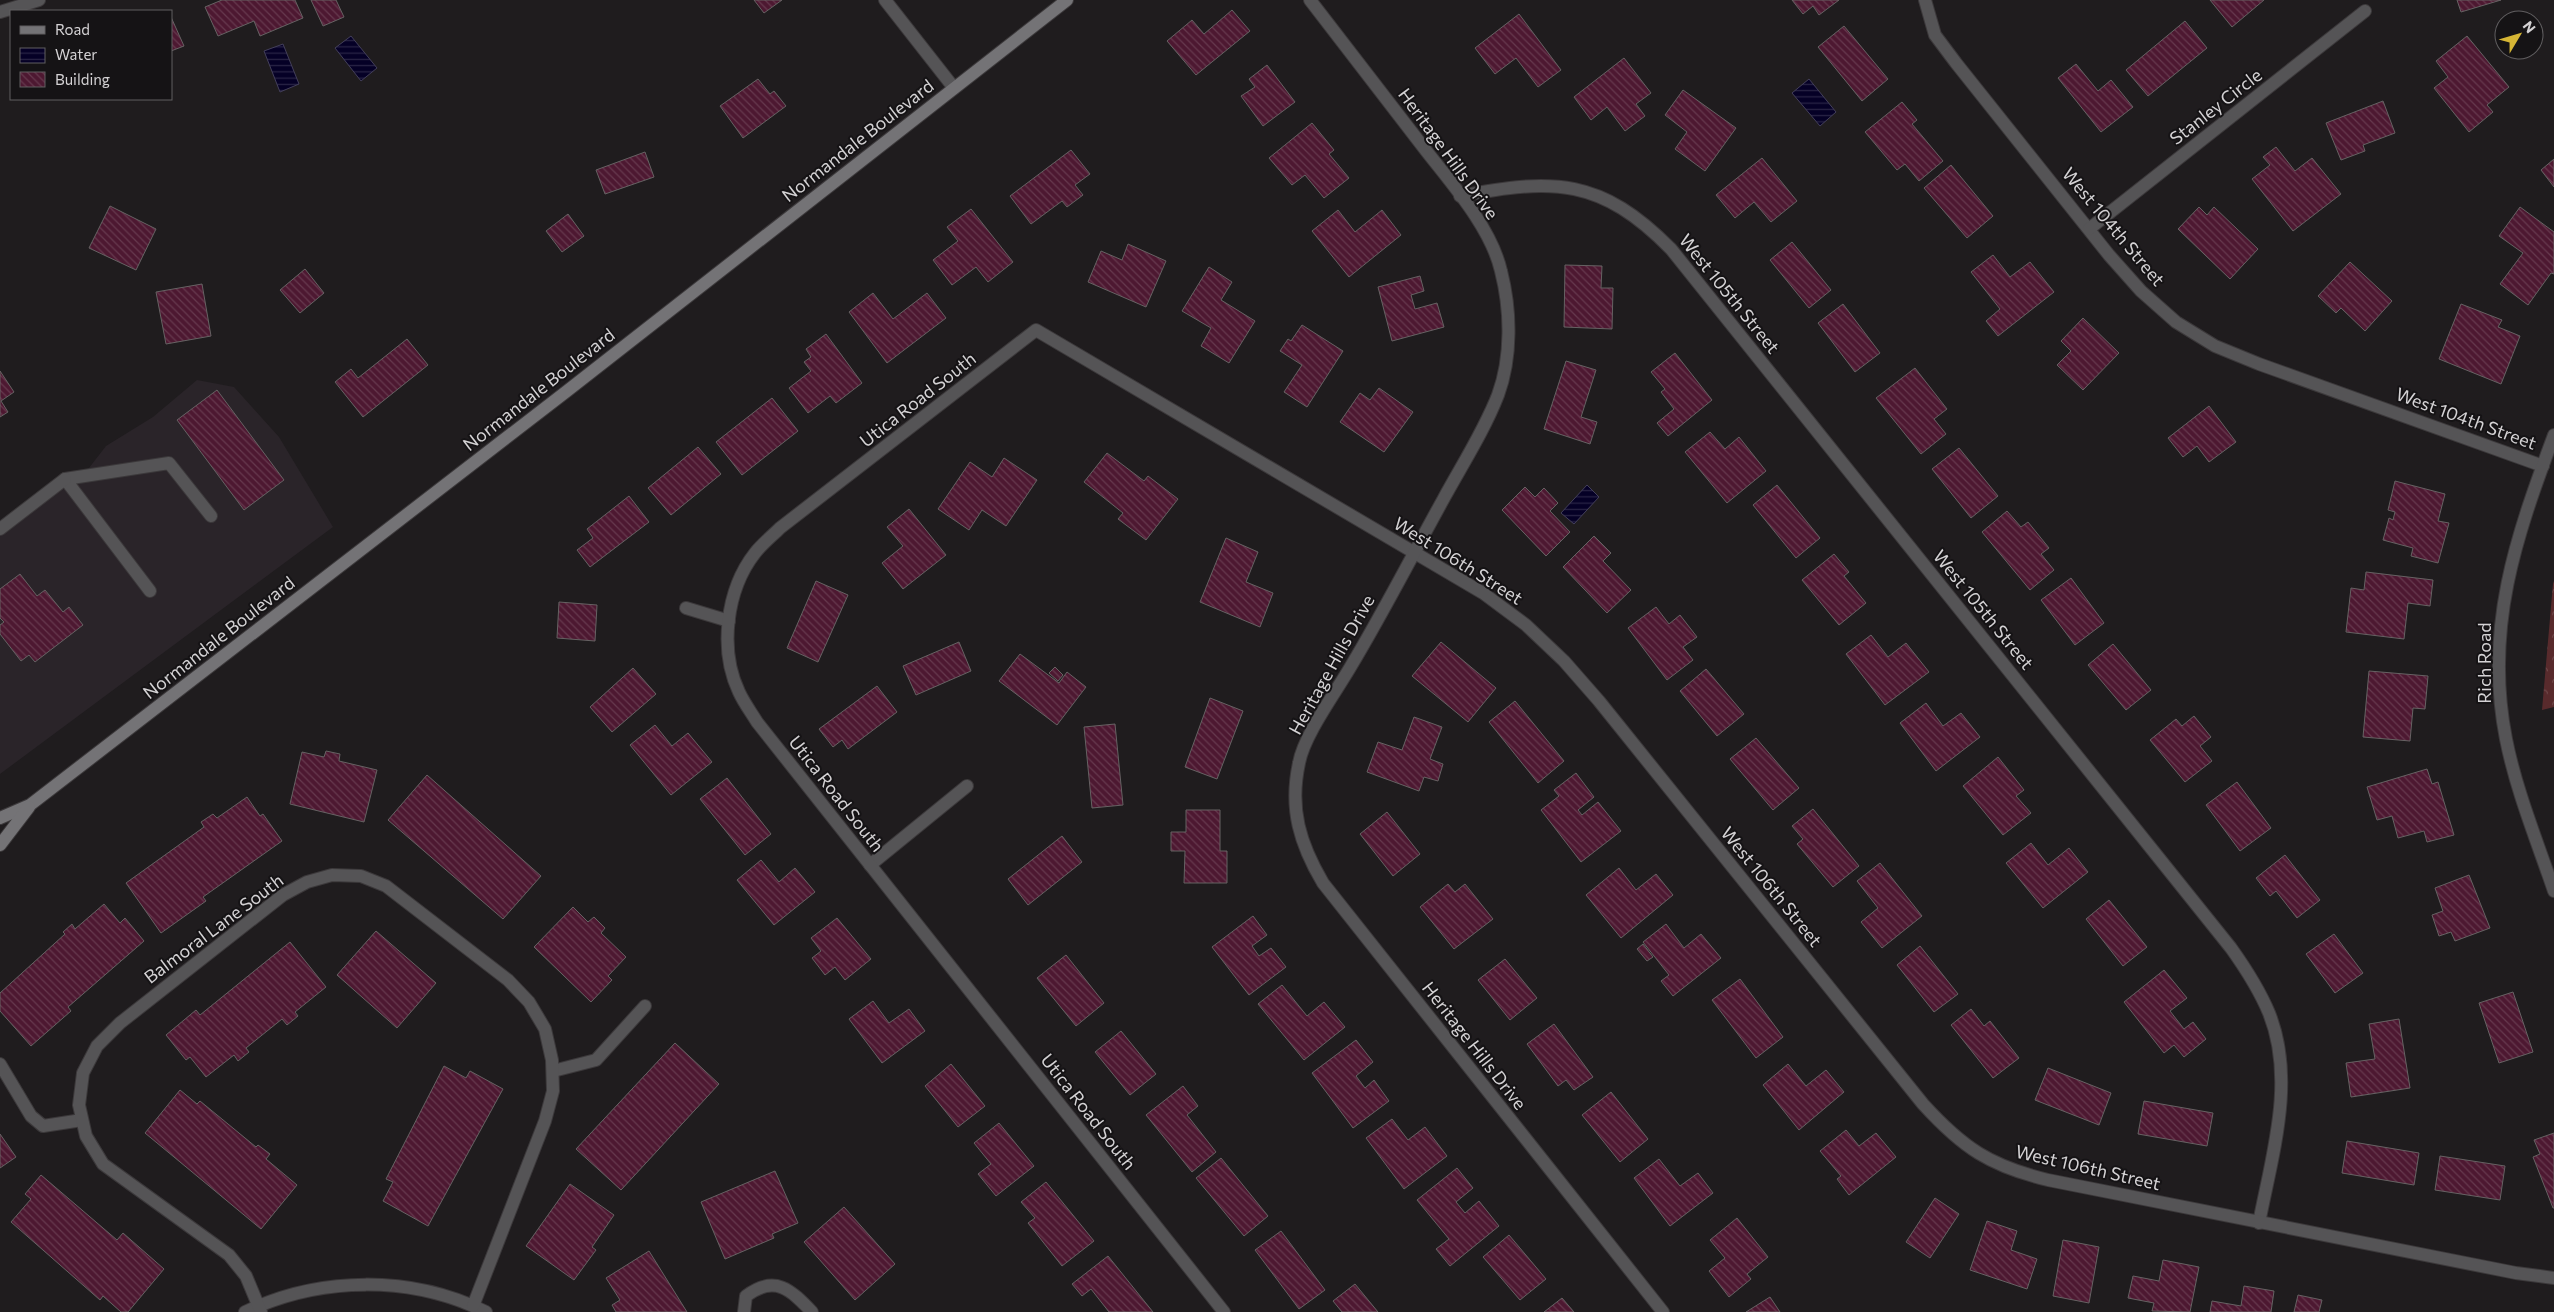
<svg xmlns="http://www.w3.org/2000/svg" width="2554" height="1312" font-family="Commissioner,sans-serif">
<defs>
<pattern id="park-crowns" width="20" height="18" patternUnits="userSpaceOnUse" patternTransform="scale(1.25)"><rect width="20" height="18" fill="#582a2c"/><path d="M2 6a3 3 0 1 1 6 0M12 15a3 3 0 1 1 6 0" fill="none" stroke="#6f484a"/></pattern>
<pattern id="water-rules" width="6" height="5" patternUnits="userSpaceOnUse" patternTransform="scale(1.25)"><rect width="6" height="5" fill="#050026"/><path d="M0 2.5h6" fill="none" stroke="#292445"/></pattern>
<pattern id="building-back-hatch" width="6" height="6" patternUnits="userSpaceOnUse" patternTransform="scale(1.25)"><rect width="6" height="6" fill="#4d1831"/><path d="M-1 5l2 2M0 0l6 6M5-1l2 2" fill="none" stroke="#66394e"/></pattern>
</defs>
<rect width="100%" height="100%" fill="#1f1c1e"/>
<path fill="#2a2429" d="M197 380 234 387 279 437 333 527 0 774V532L47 497 82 477 106 446 153 417Z"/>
<path fill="url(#park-crowns)" d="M2554 581V707L2542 710 2553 584Z"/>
<g fill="url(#water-rules)" stroke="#433f5a">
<path d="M351 36 377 68 361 81 335 48Z"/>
<path d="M283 44 299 84 280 92 264 51Z"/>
<path d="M1809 79 1836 112 1820 126 1792 93Z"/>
<path d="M1587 485 1599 497 1574 524 1561 513Z"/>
</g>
<g fill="url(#building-back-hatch)" stroke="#666263">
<path d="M222 0H295L303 18 260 36 254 21 218 36 205 7Z"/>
<path d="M311 0H336L344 17 323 26Z"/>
<path d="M754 0H782L764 13Z"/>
<path d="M1792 0H1839L1819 15 1813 6 1803 14Z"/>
<path d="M2210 0H2264L2232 27Z"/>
<path d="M2457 0H2501L2461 12Z"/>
<path d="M1232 10 1250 31 1196 75 1167 41 1192 20 1204 34Z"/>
<path d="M1519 14 1561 70 1538 87 1516 58 1495 74 1475 48Z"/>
<path d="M171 17 184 46 171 51Z"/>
<path d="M2185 21 2207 48 2148 96 2126 70Z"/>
<path d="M1844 26 1888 79 1862 101 1818 47Z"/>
<path d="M2467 36 2509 87 2487 105 2493 112 2469 132 2434 88 2448 77 2436 61Z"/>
<path d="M1624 58 1651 93 1636 104 1645 116 1625 131 1607 107 1591 120 1574 97Z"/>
<path d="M2076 64 2098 91 2111 80 2133 107 2101 132 2058 78Z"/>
<path d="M1267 65 1295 102 1263 126 1241 96 1255 87 1249 79Z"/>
<path d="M758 79 770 94 774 91 786 106 743 138 720 106Z"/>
<path d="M1683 90 1736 128 1705 171 1675 149 1687 132 1665 115Z"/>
<path d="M2383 101 2395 133 2363 145 2365 151 2341 160 2326 123Z"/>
<path d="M1902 102 1917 120 1912 124 1943 161 1919 181 1905 164 1897 170 1865 132Z"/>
<path d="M1312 123 1334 150 1329 154 1349 178 1324 198 1305 175 1292 185 1269 158Z"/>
<path d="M2276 147 2295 171 2312 158 2341 194 2293 231 2252 179 2270 165 2263 157Z"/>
<path d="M1071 150 1090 174 1075 185 1083 195 1067 207 1062 201 1031 224 1010 196Z"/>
<path d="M645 152 654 177 605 194 596 170Z"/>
<path d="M1762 158 1797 201 1771 222 1754 202 1735 218 1716 195Z"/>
<path d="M2554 159V187L2541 170Z"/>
<path d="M1951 165 1993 216 1967 238 1924 188Z"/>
<path d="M110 206 156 229 136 270 89 248Z"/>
<path d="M2199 207 2207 215 2214 207 2258 249 2230 279 2178 229Z"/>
<path d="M2520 207 2554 232V274L2551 273 2528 305 2500 284 2523 253 2499 236Z"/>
<path d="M971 209 1013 262 988 282 976 267 952 285 933 260 958 241 947 227Z"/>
<path d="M1338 210 1355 232 1382 210 1401 235 1349 277 1312 231Z"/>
<path d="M568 214 584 236 562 252 546 231Z"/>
<path d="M1792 242 1831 290 1809 308 1770 260Z"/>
<path d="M1128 244 1166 261 1146 307 1088 282 1101 251 1122 260Z"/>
<path d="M1993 255 2010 277 2030 262 2054 292 1998 336 1986 321 2000 309 1971 272Z"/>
<path d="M2350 262 2392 301 2365 331 2341 308 2336 313 2318 296Z"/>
<path d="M1565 265 1602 266 1601 288H1613L1612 329 1564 327Z"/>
<path d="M1209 267 1232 282 1221 300 1255 321 1229 363 1201 346 1211 328 1182 311Z"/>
<path d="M305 269 324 293 300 313 280 290Z"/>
<path d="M1420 276 1424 291 1411 295 1415 309 1437 303 1444 327 1392 341 1378 287Z"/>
<path d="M202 284 211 336 166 344 156 292Z"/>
<path d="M873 293 893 319 927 293 946 318 887 363 849 312Z"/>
<path d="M1843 304 1880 353 1855 372 1818 323Z"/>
<path d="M2461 304 2502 320 2498 327 2520 336 2501 384 2439 359Z"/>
<path d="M2083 318 2119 353 2083 390 2057 365 2071 351 2061 341Z"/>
<path d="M1302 325 1343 351 1307 407 1284 392 1302 365 1280 351 1288 339 1291 341Z"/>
<path d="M826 334 862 383 836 403 830 396 808 413 789 388 811 371 804 362 811 357 806 349Z"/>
<path d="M407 339 428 365 363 417 335 382 351 369 358 378Z"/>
<path d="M1675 353 1712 400 1668 436 1657 423 1674 409 1661 392 1665 389 1651 372Z"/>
<path d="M1566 361 1596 370 1581 417 1597 422 1590 444 1544 429Z"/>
<path d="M1915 368 1947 409 1934 419 1946 434 1921 454 1876 398Z"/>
<path d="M0 371 14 392 1 401 8 412 0 417Z"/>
<path d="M1379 388 1413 412 1384 452 1340 422 1360 393 1370 400Z"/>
<path d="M217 390 284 480 244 510 177 420Z"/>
<path d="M772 398 798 431 742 475 716 442Z"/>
<path d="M2209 406 2236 442 2209 462 2197 446 2183 457 2168 438Z"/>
<path d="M1710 432 1725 449 1739 437 1766 471 1727 503 1685 452Z"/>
<path d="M698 447 721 474 671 515 648 488Z"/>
<path d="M1959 448 1998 496 1971 518 1932 469Z"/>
<path d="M1107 453 1144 481 1148 476 1178 499 1146 540 1118 519 1123 513 1084 482Z"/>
<path d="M1004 458 1037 480 1006 526 982 510 969 530 938 509 970 462 992 477Z"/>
<path d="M2395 481 2445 494 2438 521 2449 523 2438 563 2411 556 2413 548 2383 540 2389 518 2393 520 2395 512 2388 510Z"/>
<path d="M1777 485 1820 538 1796 558 1753 505Z"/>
<path d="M1525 487 1535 497 1544 488 1558 503 1550 511 1570 532 1546 556 1502 510Z"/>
<path d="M629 496 649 522 590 567 577 550 593 538 587 529Z"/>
<path d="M909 509 946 555 903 589 882 563 903 546 887 527Z"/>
<path d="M2007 511 2021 527 2028 522 2049 548 2041 554 2054 570 2030 590 1982 532Z"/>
<path d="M1594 536 1611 553 1603 561 1631 590 1607 613 1563 567Z"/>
<path d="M1226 538 1258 552 1246 582 1273 593 1260 627 1200 602Z"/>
<path d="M1834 554 1849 572 1844 576 1866 603 1839 625 1802 580Z"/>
<path d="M2366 572 2433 580 2430 606 2408 603 2404 639 2346 632 2351 588 2364 590Z"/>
<path d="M20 574 37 596 45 590 63 612 69 607 83 625 35 662 29 655 21 661 0 634V625L4 622 0 618V589Z"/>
<path d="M2071 578 2104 623 2075 645 2041 600Z"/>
<path d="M816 581 848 595 818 662 787 648Z"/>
<path d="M559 602 597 605 595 641 557 638Z"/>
<path d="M1656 607 1669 624 1680 615 1697 637 1683 647 1693 660 1667 680 1628 628Z"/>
<path d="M1871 635 1888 657 1906 643 1929 672 1885 705 1846 654Z"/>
<path d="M959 642 971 671 916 695 903 666Z"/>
<path d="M1441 642 1496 688 1468 722 1412 676Z"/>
<path d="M2113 644 2151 690 2126 710 2088 665Z"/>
<path d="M1020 654 1059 683 1067 672 1086 687 1057 725 999 681Z"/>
<path d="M1055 667 1063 675 1058 681 1049 673Z"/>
<path d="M633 668 656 694 612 732 590 707Z"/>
<path d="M1706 669 1744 714 1717 736 1680 691Z"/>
<path d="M2369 671 2428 676 2425 709 2413 708 2410 741 2363 737Z"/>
<path d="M877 686 897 712 848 749 842 740 833 747 819 729Z"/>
<path d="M1210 698 1243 711 1217 779 1185 767Z"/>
<path d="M1515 701 1564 761 1538 783 1489 722Z"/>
<path d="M1926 703 1943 726 1961 713 1980 737 1936 771 1900 723Z"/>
<path d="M2194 716 2211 737 2200 746 2212 761 2185 782 2150 740 2176 719 2182 726Z"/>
<path d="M1414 717 1442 727 1430 759 1443 764 1438 781 1424 777 1419 791 1367 772 1378 742 1402 750Z"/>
<path d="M1115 724 1123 805 1092 808 1084 727Z"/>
<path d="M655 725 672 746 688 733 712 762 671 795 630 745Z"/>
<path d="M1756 738 1799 788 1773 810 1730 759Z"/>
<path d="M326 751 340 754 339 761 377 770 364 822 290 804 302 752 324 757Z"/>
<path d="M1998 757 2024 790 2016 796 2031 813 2003 835 1963 786Z"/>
<path d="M2427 769 2432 784 2438 782 2454 835 2427 842 2424 831 2398 838 2392 816 2377 820 2367 787Z"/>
<path d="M1576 773 1594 797 1578 810 1582 815 1598 802 1621 831 1581 862 1541 810 1559 796 1554 790Z"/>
<path d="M427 775 541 876 503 919 388 820Z"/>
<path d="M727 778 771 834 745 855 700 799Z"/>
<path d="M2237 782 2271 828 2240 851 2206 805Z"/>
<path d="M247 797 260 816 263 814 282 841 203 897 206 901 161 933 126 883 204 827 201 822 213 814 217 818Z"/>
<path d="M1813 809 1859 866 1833 887 1797 844 1803 839 1792 826Z"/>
<path d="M1186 810H1220V851H1227V883H1184L1185 851H1171V832H1186Z"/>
<path d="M1387 812 1420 854 1393 876 1360 834Z"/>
<path d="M1062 836 1082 862 1028 905 1008 879Z"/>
<path d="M2031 843 2048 865 2069 848 2088 872 2043 908 2006 863Z"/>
<path d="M2285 855 2320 900 2297 918 2276 891 2270 896 2256 878Z"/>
<path d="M761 860 779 882 795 868 815 892 774 925 737 880Z"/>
<path d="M1880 863 1922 916 1882 948 1861 922 1878 908 1857 881Z"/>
<path d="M1619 868 1636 890 1656 874 1673 895 1621 938 1586 895Z"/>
<path d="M2469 875 2490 928 2455 941 2451 932 2439 936 2432 915 2443 911 2435 888Z"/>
<path d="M1448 884 1455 892 1465 884 1493 919 1454 949 1420 907Z"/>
<path d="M2109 900 2147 947 2123 966 2086 919Z"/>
<path d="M104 904 120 923 125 918 144 941 68 1007 71 1011 31 1046 0 1011V993L65 934 63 932 72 924 75 929Z"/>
<path d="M573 907 588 922 594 917 605 928 601 933 626 957 608 976 612 980 591 1002 534 947Z"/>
<path d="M1253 916 1267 935 1252 946 1259 956 1271 948 1286 967 1249 995 1212 947Z"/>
<path d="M837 918 871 959 845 980 835 967 825 975 812 958 821 951 811 938Z"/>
<path d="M1666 924 1684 948 1701 934 1721 958 1673 996 1661 981 1669 975 1643 942Z"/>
<path d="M376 931 436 983 397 1028 337 975Z"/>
<path d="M2334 934 2363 973 2335 993 2306 954Z"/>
<path d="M290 942 326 987 295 1012 298 1016 287 1025 282 1019 246 1048 249 1052 238 1061 234 1055 206 1077 190 1057 186 1060 166 1035 196 1010 200 1015Z"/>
<path d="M1643 944 1653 957 1647 961 1637 949Z"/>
<path d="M1920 946 1958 994 1934 1012 1897 965Z"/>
<path d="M1066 955 1104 1003 1076 1026 1037 978Z"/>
<path d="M1505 959 1537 998 1510 1020 1478 980Z"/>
<path d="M2164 970 2187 998 2170 1011 2184 1029 2193 1022 2206 1039 2184 1057 2174 1045 2164 1053 2124 1002Z"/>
<path d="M1740 979 1783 1037 1756 1058 1712 1000Z"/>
<path d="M1282 985 1307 1016 1324 1002 1345 1027 1304 1060 1258 1004Z"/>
<path d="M2513 992 2533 1052 2499 1063 2479 1003Z"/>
<path d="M873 1001 889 1023 909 1009 925 1031 882 1063 849 1019Z"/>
<path d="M1971 1009 1984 1026 1990 1021 2019 1058 1993 1078 1951 1025Z"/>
<path d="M2399 1019 2410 1088 2351 1097 2346 1063 2375 1059 2369 1024Z"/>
<path d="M1554 1024 1593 1077 1574 1090 1566 1080 1558 1086 1527 1044Z"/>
<path d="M1121 1031 1156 1074 1130 1095 1095 1052Z"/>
<path d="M1356 1040 1373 1062 1356 1076 1365 1088 1374 1080 1389 1101 1353 1128 1312 1073Z"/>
<path d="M675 1043 719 1084 621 1190 576 1149Z"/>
<path d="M951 1064 985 1106 958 1127 925 1086Z"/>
<path d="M1788 1064 1806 1086 1826 1070 1844 1092 1799 1130 1763 1085Z"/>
<path d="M444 1066 466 1078 470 1071 503 1089 428 1226 383 1201 393 1182 386 1179Z"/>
<path d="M2048 1068 2111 1093 2099 1125 2035 1100Z"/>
<path d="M1183 1086 1198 1106 1187 1115 1216 1152 1192 1172 1146 1115Z"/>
<path d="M180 1090 197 1104 200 1101 256 1147 258 1145 270 1154 266 1159 297 1185 261 1229 145 1133Z"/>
<path d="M1611 1092 1648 1139 1620 1162 1582 1115Z"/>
<path d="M2144 1101 2213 1113 2207 1146 2138 1134Z"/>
<path d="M1392 1119 1408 1140 1425 1127 1447 1156 1404 1189 1366 1138Z"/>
<path d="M999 1123 1034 1166 996 1196 978 1174 991 1164 974 1143Z"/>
<path d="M1846 1130 1859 1146 1876 1133 1896 1157 1849 1195 1837 1179 1841 1176 1820 1151Z"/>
<path d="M2554 1133V1208H2553L2533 1157 2540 1154 2534 1140Z"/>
<path d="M0 1134 16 1157 0 1168Z"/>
<path d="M2347 1141 2419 1153 2414 1185 2342 1173Z"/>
<path d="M2440 1156 2505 1166 2500 1200 2435 1190Z"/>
<path d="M1221 1158 1268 1216 1244 1236 1196 1178Z"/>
<path d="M1659 1159 1680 1186 1698 1173 1713 1193 1670 1226 1634 1178Z"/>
<path d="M1457 1168 1473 1188 1456 1202 1465 1213 1479 1201 1499 1226 1450 1266 1436 1249 1449 1239 1417 1200Z"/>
<path d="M775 1171 798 1223 772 1234 774 1238 725 1259 701 1202Z"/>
<path d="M41 1175 117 1240 123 1233 164 1269 128 1312H121L103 1296 100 1300 11 1222 31 1199 25 1194Z"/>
<path d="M1046 1182 1094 1241 1062 1266 1028 1223 1035 1218 1021 1202Z"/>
<path d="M570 1184 614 1215 592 1247 596 1250 574 1280 526 1246Z"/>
<path d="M1935 1198 1959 1214 1930 1258 1906 1242Z"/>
<path d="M844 1207 895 1264 855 1300 804 1242Z"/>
<path d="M1737 1218 1768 1257 1747 1274 1751 1279 1729 1297 1709 1271 1725 1258 1710 1240Z"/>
<path d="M1987 1221 2017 1231 2011 1250 2037 1259 2027 1289 1970 1270Z"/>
<path d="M1281 1231 1325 1290 1299 1309 1255 1250Z"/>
<path d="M1509 1235 1546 1279 1520 1300 1483 1257Z"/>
<path d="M2063 1240 2099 1247 2089 1303 2053 1296Z"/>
<path d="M649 1251 687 1312H616L612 1305 620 1300 606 1278Z"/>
<path d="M1108 1256 1153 1312H1109L1091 1289 1082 1296 1072 1284Z"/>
<path d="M2163 1260 2199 1267 2190 1312 2152 1311 2154 1303 2128 1298 2133 1276 2159 1281Z"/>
<path d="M1355 1284 1378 1312H1342L1333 1301Z"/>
<path d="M2244 1286 2274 1291 2271 1312H2210L2212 1301 2241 1306Z"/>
<path d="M2298 1295 2322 1300 2319 1312H2294Z"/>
<path d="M1770 1297 1780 1312H1746Z"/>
<path d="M1562 1298 1574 1312H1544Z"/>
</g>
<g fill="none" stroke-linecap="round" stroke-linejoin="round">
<g stroke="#3c393b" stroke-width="14">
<g id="service">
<path d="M150 591 65 479 169 463 211 516"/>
<path d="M686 608 729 621"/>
<path d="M0 1064 31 1116 43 1126 82 1120"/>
<path d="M553 1071 596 1060 645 1006"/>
</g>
</g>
<g stroke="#3c393b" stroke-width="14">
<g id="minor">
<path d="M885 0 954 88"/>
<path d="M1925 0 1935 35 1956 63 2109 255 2141 291 2176 322 2215 346 2259 364 2543 466"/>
<path d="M0 12 39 0"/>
<path d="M1460 196C1554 178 1601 178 1671 249L2231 948C2246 969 2259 989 2269 1013 2296 1080 2272 1155 2259 1223"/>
<path d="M2089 229 2365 11"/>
<path d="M2554 435C2516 537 2484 628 2506 739 2516 790 2537 841 2554 891"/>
<path d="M0 529 65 479"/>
<path d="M870 865 967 786"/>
<path d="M245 1312C320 1276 411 1275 486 1312"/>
<path d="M261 1312 246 1276 229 1255 103 1164 86 1136 79 1105 83 1073 97 1046 120 1023 283 895 307 882 332 875 361 876 386 886 508 980 529 1002 545 1029 552 1060 553 1091 545 1121 473 1306"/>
<path d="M744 1312 746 1296C775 1274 791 1290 812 1312"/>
<path d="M1224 1312 757 722C751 712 744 703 739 692 719 650 726 590 755 553 762 544 772 536 780 528L1036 330 1483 593 1526 625 1564 661 1599 701 1923 1104C1963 1148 1990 1166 2048 1180L2516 1273 2554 1278"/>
</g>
</g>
<g stroke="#3c393b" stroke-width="14">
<path id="tertiary" d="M1310 0C1348 49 1386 99 1424 148 1451 183 1491 227 1501 271 1511 310 1512 357 1498 395 1484 431 1462 465 1444 498 1413 554 1384 611 1351 666 1336 692 1304 735 1299 763 1289 809 1300 844 1323 883L1663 1312"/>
</g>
<g stroke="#3c393b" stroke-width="14">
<g id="secondary">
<path d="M0 818 30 805 567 391 1067 0"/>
<path d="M0 845 29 807"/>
</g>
</g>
<use href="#service" stroke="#555456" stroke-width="12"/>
<use href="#minor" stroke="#555456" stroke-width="12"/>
<use href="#tertiary" stroke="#555456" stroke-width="12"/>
<use href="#secondary" stroke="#747376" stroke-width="12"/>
</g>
<g text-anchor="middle" stroke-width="4" stroke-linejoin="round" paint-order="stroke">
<g font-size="18" fill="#d4d2d4" stroke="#151315">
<text transform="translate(2216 107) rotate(-38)" y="6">Stanley Circle</text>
<text transform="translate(858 141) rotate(-38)" y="6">Normandale Boulevard</text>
<text transform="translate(1448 154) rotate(54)" y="6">Heritage Hills Drive</text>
<text transform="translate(2113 227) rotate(50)" y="6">West 104th Street</text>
<text transform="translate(1729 294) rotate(51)" y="6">West 105th Street</text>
<text transform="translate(539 390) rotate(-38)" y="6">Normandale Boulevard</text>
<text transform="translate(918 400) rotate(-38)" y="6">Utica Road South</text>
<text transform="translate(2466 419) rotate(20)" y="6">West 104th Street</text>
<text transform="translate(1458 561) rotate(32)" y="6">West 106th Street</text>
<text transform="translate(1983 610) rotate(51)" y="6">West 105th Street</text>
<text transform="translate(219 638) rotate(-38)" y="6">Normandale Boulevard</text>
<text transform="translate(2485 663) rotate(-90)" y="6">Rich Road</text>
<text transform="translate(1332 665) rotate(-61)" y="6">Heritage Hills Drive</text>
<text transform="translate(836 794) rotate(52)" y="6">Utica Road South</text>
<text transform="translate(1771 887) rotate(51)" y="6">West 106th Street</text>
<text transform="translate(214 929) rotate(-37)" y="6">Balmoral Lane South</text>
<text transform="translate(1474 1046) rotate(52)" y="6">Heritage Hills Drive</text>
<text transform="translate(1088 1112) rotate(52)" y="6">Utica Road South</text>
<text transform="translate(2088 1168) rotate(13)" y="6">West 106th Street</text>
</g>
</g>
<rect x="10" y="10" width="162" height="90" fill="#151315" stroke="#615f61"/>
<rect x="20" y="26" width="25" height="8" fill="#747376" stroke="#615f61"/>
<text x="55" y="35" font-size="15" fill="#d4d2d4">Road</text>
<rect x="20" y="48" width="25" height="15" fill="url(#water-rules)" stroke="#615f61"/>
<text x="55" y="60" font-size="15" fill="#d4d2d4">Water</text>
<rect x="20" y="72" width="25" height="15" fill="url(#building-back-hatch)" stroke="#615f61"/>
<text x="55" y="85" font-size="15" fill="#d4d2d4">Building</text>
<g transform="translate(2519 35) rotate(52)"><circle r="24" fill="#151315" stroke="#615f61"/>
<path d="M0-4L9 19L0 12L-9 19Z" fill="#d5b535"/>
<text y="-8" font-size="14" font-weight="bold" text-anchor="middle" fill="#d4d2d4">N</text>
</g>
</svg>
